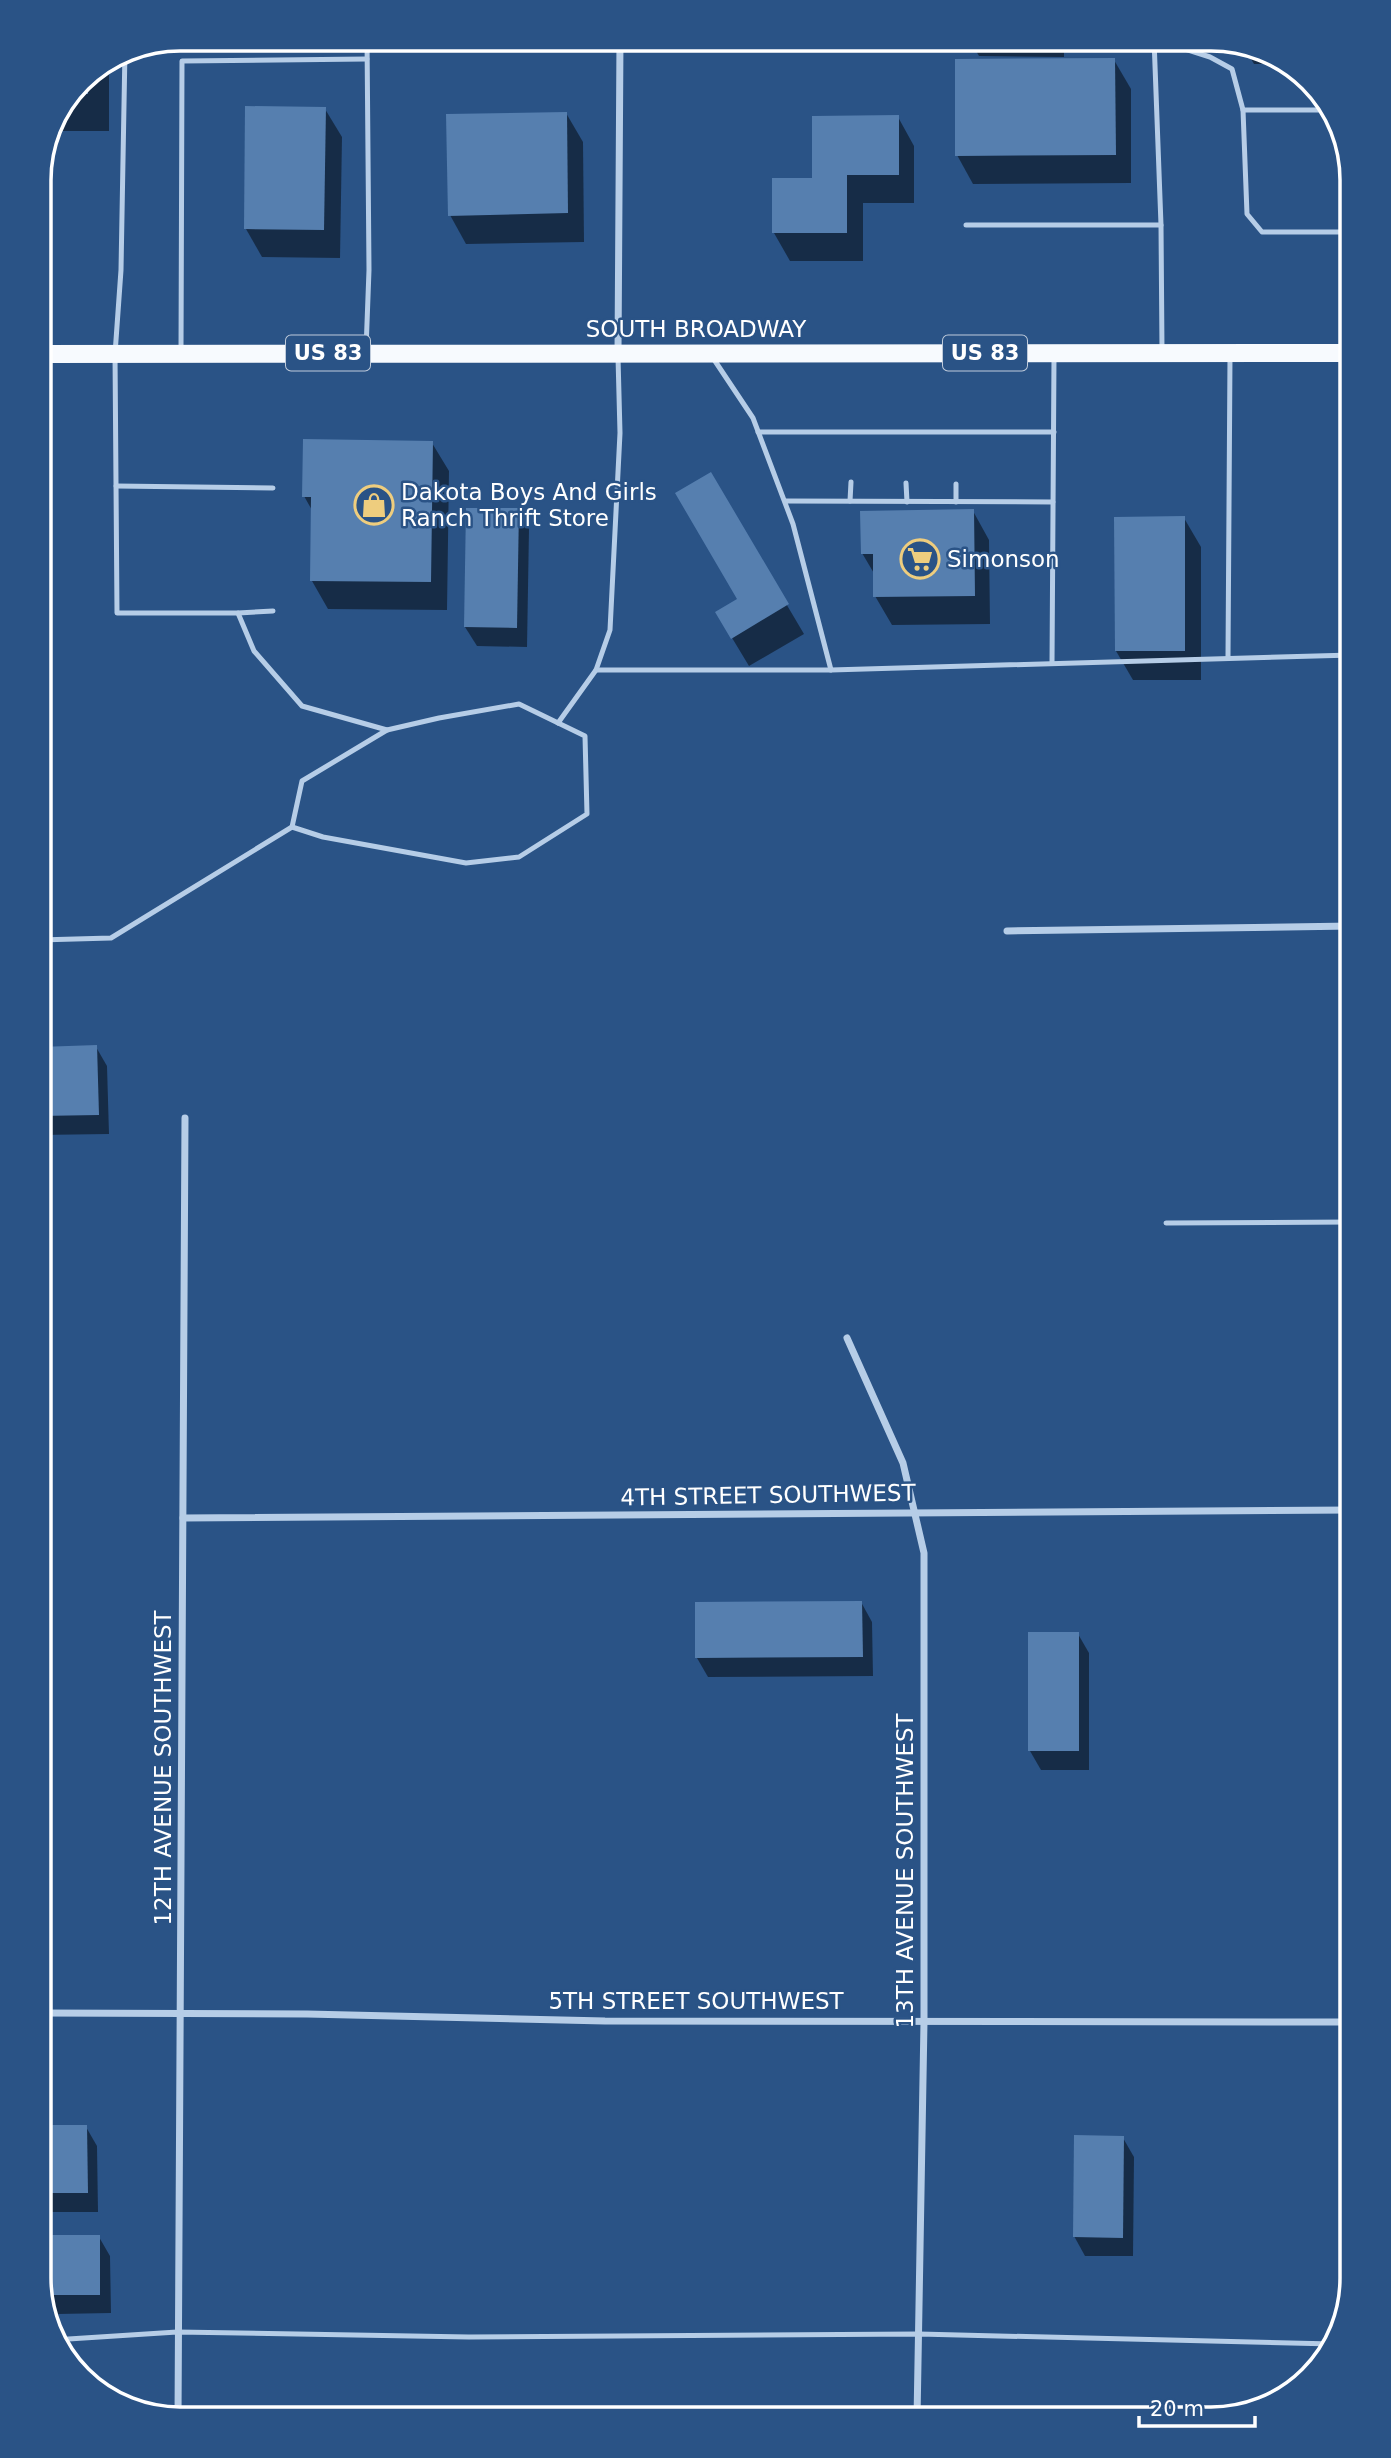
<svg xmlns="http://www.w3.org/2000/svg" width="1391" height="2458" font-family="'DejaVu Sans',sans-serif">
<rect width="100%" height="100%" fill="#2a5386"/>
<g fill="#0007">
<path d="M969 39H1064V57L979 56Z"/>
<path d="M1244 47 1290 63 1291 64H1254Z"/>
<path d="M1114 60 1131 89V183L973 184 957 155Z"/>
<path d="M109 61V131H48L49 125 80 80Z"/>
<path d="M325 109 342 137 340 258 262 257 246 229Z"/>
<path d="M566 113 583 142 584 242 466 244 450 215Z"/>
<path d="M898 117 914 146V203H863V261H790L774 233 814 179Z"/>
<path d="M432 443 449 471 447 610 328 609 312 581 313 512 304 496Z"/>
<path d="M710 475 804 634 749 666 717 613 739 599Z"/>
<path d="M518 510 529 529 527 647 477 646 465 627Z"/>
<path d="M973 511 989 540 990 624 892 625 875 596V575L862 553Z"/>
<path d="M1184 518 1201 547V680H1133L1116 651Z"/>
<path d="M96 1047 107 1066 109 1134 39 1135V1048Z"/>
<path d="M861 1602 872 1622 873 1676 708 1677 697 1658Z"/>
<path d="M1078 1634 1089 1653V1770H1041L1030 1751Z"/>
<path d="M39 2127H86L97 2146 98 2212H39Z"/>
<path d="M1123 2138 1134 2157 1133 2256H1085L1074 2236Z"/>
<path d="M39 2237H99L110 2256 111 2313 58 2314 55 2309H46L38 2278Z"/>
</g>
<g fill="#567faf">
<path d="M1115 58 1116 155 955 156V59Z"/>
<path d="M88 74V94H70L80 80Z"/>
<path d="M245 106 326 107 324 230 244 229Z"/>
<path d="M567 112 568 213 448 216 446 114Z"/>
<path d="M899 115V175H847V233H772V178H812V116Z"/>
<path d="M303 439 433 441 431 582 310 581 311 497H302Z"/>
<path d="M711 472 789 604 731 639 715 612 737 599 675 493Z"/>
<path d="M466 508H519L517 628 464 627Z"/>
<path d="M974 509 975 596 873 597V554H861L860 511Z"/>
<path d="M1185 516V651H1115L1114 517Z"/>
<path d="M97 1045 99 1115 39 1116V1047Z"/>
<path d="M862 1601 863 1657 695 1658V1602Z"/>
<rect x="1028" y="1632" width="51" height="119"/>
<path d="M39 2125H87L88 2193H39Z"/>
<path d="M1074 2135 1124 2136 1123 2238 1073 2237Z"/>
<path d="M39 2235H100V2295H45V2290H41L38 2278Z"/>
</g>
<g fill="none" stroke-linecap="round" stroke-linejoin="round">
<g stroke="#b6cde7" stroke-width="5">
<path d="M1154 39 1210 57 1232 69 1243 110"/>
<path d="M125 50 121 270 115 354 117 613H238L273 611"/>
<path d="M1332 110H1243L1247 214 1262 232H1352"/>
<path d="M966 225H1161L1154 39"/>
<path d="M1161 225 1162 350"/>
<path d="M366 350 369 270 367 39"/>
<path d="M181 352 182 61 367 59"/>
<path d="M713 358 753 418 793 524 831 670"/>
<path d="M758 432H1054"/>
<path d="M906 483 907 502"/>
<path d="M956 484V502"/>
<path d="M116 486 273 488"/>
<path d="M785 501 1053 502"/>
<path d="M850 501 851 482"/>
<path d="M1352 552 1349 544 1352 531"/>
<path d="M238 613 254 651 302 706 387 730"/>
<path d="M1228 657 1230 356"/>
<path d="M1052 663 1054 358"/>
<path d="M596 670H831L1352 655"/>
<path d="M519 704 585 736 587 814 519 857 466 863 323 837 292 827 302 781 387 730 439 718Z"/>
<path d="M558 723 596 670 610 630 620 433 618 357"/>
<path d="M39 940 111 938 292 827"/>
<path d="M1166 1223 1352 1222"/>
<path d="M53 2340 177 2332 469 2337 919 2334 1333 2344"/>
</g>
<g stroke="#b6cde7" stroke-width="7">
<path d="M618 353 620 39"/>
<path d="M1007 931 1352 926"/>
<path d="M847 1338 903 1463 924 1553V2022L917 2419"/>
<path d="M183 1518 1352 1510"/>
<path d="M39 2013 307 2014 605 2021 1352 2022"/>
<path d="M178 2419 185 1118"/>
</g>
<path stroke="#f7fafe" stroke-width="18" d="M39 354 1352 353"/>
</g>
<defs>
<g id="shop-ring" transform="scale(2.0125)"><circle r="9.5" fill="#2a5386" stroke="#eecd7e" stroke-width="1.5"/><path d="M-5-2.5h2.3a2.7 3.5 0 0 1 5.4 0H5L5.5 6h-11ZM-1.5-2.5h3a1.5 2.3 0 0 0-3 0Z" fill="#eecd7e"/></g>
<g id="supermarket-ring" transform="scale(2.0125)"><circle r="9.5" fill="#2a5386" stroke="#eecd7e" stroke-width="1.5"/><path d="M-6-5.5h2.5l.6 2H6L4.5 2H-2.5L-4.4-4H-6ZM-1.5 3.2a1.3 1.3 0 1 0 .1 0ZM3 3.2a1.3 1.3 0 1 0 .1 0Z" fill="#eecd7e"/></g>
</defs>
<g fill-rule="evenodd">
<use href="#shop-ring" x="374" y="505"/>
<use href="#supermarket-ring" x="920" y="559"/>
</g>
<g text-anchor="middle" stroke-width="5" stroke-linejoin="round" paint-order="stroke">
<g fill="#2a5386" stroke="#bfcbdb" stroke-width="2">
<rect x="286" y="335.5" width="84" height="35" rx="5"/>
<rect x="943" y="335.5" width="84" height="35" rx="5"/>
</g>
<g font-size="21" font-weight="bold" fill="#fff">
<text x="328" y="360">US 83</text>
<text x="985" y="360">US 83</text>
</g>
<g font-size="23" fill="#fff" stroke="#2a5386">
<text x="696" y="337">SOUTH BROADWAY</text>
<text transform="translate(768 1495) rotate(-1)" y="8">4TH STREET SOUTHWEST</text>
<text transform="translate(163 1768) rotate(-90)" y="8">12TH AVENUE SOUTHWEST</text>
<text transform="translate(905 1871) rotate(-90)" y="8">13TH AVENUE SOUTHWEST</text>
<text x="696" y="2009">5TH STREET SOUTHWEST</text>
</g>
<g font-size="23" fill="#fff" stroke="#2a5386" text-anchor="start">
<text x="401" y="500">Dakota Boys And Girls<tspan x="401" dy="26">Ranch Thrift Store</tspan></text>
<text x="947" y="567">Simonson</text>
</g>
</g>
<path d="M0 0H1391V2458H0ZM180 51H1211A129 129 0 0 1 1340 180V2278A129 129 0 0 1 1211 2407H180A129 129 0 0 1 51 2278V180A129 129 0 0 1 180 51Z" fill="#2a5386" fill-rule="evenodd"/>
<path fill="none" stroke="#fff" stroke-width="3.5" d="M180 51H1211A129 129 0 0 1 1340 180V2278A129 129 0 0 1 1211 2407H180A129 129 0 0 1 51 2278V180A129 129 0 0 1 180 51Z"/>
<path d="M1139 2416v10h116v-10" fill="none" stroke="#ffffff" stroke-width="3.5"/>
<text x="1150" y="2416" font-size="21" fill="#ffffff" stroke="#2a5386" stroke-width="5" paint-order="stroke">20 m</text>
</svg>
